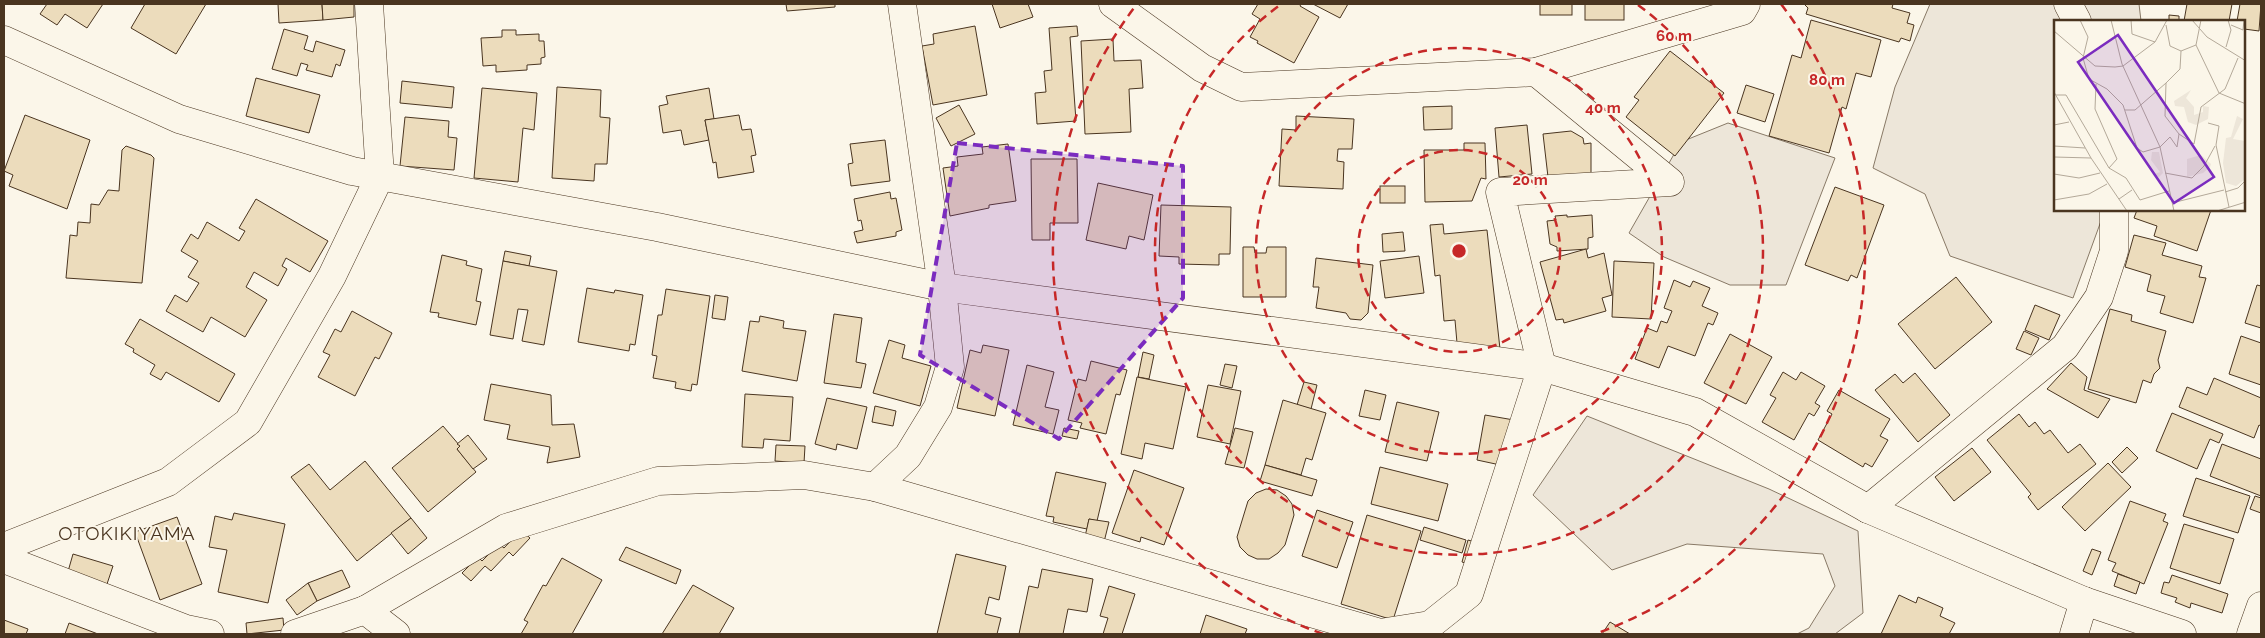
<svg xmlns="http://www.w3.org/2000/svg" width="2265" height="638" font-family="Raleway,sans-serif">
<rect width="100%" height="100%" fill="#fbf6e9"/>
<g fill="#ede6d9" stroke="#887966">
<path d="M1930 4H2139L2141 21H2055V210H2105L2073 298 1950 256 1925 194 1873 168 1895 87Z"/>
<path d="M1728 123 1835 158 1786 285H1730L1664 257 1629 233 1681 142Z"/>
<path d="M1587 416 1769 489 1858 531 1863 613 1835 634H1797L1809 628 1835 586 1823 554 1687 544 1612 570 1533 495Z"/>
</g>
<g fill="#ecdcbc" stroke="#4a3520">
<path d="M47 4H103L87 28 65 14 57 25 40 14Z"/>
<path d="M145 4H206L176 54 131 28Z"/>
<path d="M278 4H322L323 20 279 23Z"/>
<path d="M322 4H354V17L323 20Z"/>
<path d="M786 4H835V7L787 11Z"/>
<path d="M992 4H1028L1033 17 1000 28Z"/>
<path d="M1258 4H1301L1300 6 1319 17 1294 63 1257 43 1258 41 1250 37 1260 19 1252 14Z"/>
<path d="M1313 4H1348L1340 18Z"/>
<rect x="1540" y="4" width="32" height="11"/>
<rect x="1585" y="4" width="39" height="16"/>
<path d="M1804 4H1893L1892 8 1910 13 1907 23 1914 25 1910 41 1901 38 1899 42 1806 14 1808 8Z"/>
<path d="M2187 4H2232L2229 21H2231H2184Z"/>
<path d="M2240 4H2261L2259 31 2244 29V21H2237Z"/>
<path d="M2169 15 2179 16V21H2169Z"/>
<path d="M1811 20 1881 40 1871 77 1856 73 1846 109 1842 107 1829 153 1769 136 1792 55 1801 58Z"/>
<path d="M975 26 987 95 933 105 922 46 934 44 933 34Z"/>
<path d="M1077 26 1078 36 1070 37 1076 121 1037 124 1035 93 1046 92 1044 71 1052 70 1049 28Z"/>
<path d="M284 29 308 36 304 49 313 52 316 41 345 50 340 66 336 64 332 77 306 70 308 65 301 63 297 76 272 69Z"/>
<path d="M502 30H516V35L539 34V41H544L545 57 541 58V64L527 65V70L496 72V65L483 66 481 38 502 37Z"/>
<path d="M1113 39 1114 61 1141 60 1143 88 1129 89 1131 132 1085 134 1081 41Z"/>
<path d="M1670 51 1724 93 1675 156 1626 117 1639 100 1634 97Z"/>
<path d="M256 78 320 95 309 133 246 116Z"/>
<path d="M402 81 454 87 452 108 400 103Z"/>
<path d="M1746 85 1774 94 1765 122 1737 113Z"/>
<path d="M557 87 601 90 600 117 610 118 607 164H595L594 181 552 178Z"/>
<path d="M482 88 537 93 534 130 523 128 518 182 474 178Z"/>
<path d="M709 88 714 119 705 120 709 140 684 145 681 130 663 133 659 106 668 104 666 96Z"/>
<path d="M959 105 975 134 951 146 936 118Z"/>
<path d="M1452 106V129L1424 130 1423 107Z"/>
<path d="M25 115 90 140 67 209 9 186 13 175 4 171Z"/>
<path d="M739 115 742 130 751 129 756 155 751 156 754 172 718 178 716 162 713 163 705 120Z"/>
<path d="M1296 116 1354 119 1352 149H1338L1337 161 1344 162 1343 189 1279 186 1282 129 1296 130Z"/>
<path d="M405 117 449 121 448 137 457 138 454 170 400 166Z"/>
<path d="M1527 125 1532 174 1499 177 1495 128Z"/>
<path d="M1571 131 1583 138 1584 144 1591 143V177H1548L1543 134Z"/>
<path d="M885 140 890 181 851 186 848 164 853 163 850 144Z"/>
<path d="M1464 143H1485L1486 179 1481 178 1472 201 1425 202 1424 150H1464Z"/>
<path d="M1008 144 1016 201 989 205V208L950 216 943 168 958 166 957 157 983 154 982 147Z"/>
<path d="M126 146 151 155 154 158 142 283 66 278 70 235 77 236 78 222 90 223 91 204 99 205 108 190 119 191 122 150Z"/>
<path d="M1031 159H1077L1078 223H1050V240H1032Z"/>
<path d="M1098 183 1153 195 1144 240 1129 236 1126 249 1086 240Z"/>
<rect x="1380" y="186" width="25" height="17"/>
<path d="M1835 187 1884 205 1857 278 1851 275 1848 281 1805 265Z"/>
<path d="M890 192 891 199 896 198 902 230 896 232V236L857 243 854 232 863 230 861 220 858 221 854 199Z"/>
<path d="M256 199 328 241 310 272 286 258 282 266 287 269 278 286 254 272 246 287 267 300 245 337 211 317 203 332 166 311 175 295 187 302 199 283 188 277 198 261 181 251 191 234 198 239 207 222 239 241 245 231 239 228Z"/>
<path d="M1161 205 1231 207 1230 254H1219V265L1179 264V257L1159 256Z"/>
<path d="M2137 210H2211L2197 251 2154 236 2157 226 2134 218Z"/>
<path d="M1567 215V217L1592 215 1593 237 1588 238V249L1557 251V247L1550 244 1547 221 1556 220 1555 216Z"/>
<path d="M1443 224 1444 234 1487 230 1500 349 1457 343 1455 320 1444 321 1440 275 1435 276 1430 225Z"/>
<path d="M1403 232 1405 251 1383 252 1382 234Z"/>
<path d="M2134 235 2166 243 2162 255 2202 266 2199 277 2206 278 2193 323 2160 313 2165 296 2147 291 2151 275 2125 267Z"/>
<path d="M1243 247H1254L1255 253H1266L1267 247H1286V297H1243Z"/>
<path d="M1586 249 1588 258 1604 253 1612 295 1602 298 1606 311 1564 323 1563 319 1556 320 1540 262Z"/>
<path d="M505 251 531 256 529 266 503 261Z"/>
<path d="M442 255 467 261 466 265 482 269 476 301 481 302 476 325 438 317 439 313 430 312Z"/>
<path d="M1419 256 1424 293 1385 298 1380 261Z"/>
<path d="M1316 258 1373 265 1368 313 1361 320 1350 319 1346 313 1316 308 1319 287H1313Z"/>
<path d="M503 261 557 271 544 345 522 341 528 310 518 309 513 339 490 335Z"/>
<path d="M1614 261 1654 263 1651 319 1612 317Z"/>
<path d="M1956 277 1992 322 1935 369 1898 324Z"/>
<path d="M1674 280 1690 287 1693 281 1710 288 1702 306 1718 313 1713 325 1708 323 1695 356 1668 346 1659 368 1635 359 1647 328 1657 332 1661 321 1667 323 1672 311 1664 308Z"/>
<path d="M2257 285 2261 286V328L2245 323Z"/>
<path d="M587 288 614 293 615 290 643 295 635 345 630 344 629 351 578 342Z"/>
<path d="M666 289 710 296 697 385 692 384 691 391 675 388 676 382 653 378 657 356 652 355 658 315H662Z"/>
<path d="M715 295 728 297 725 320 712 318Z"/>
<path d="M2035 305 2060 315 2049 340 2025 330Z"/>
<path d="M2110 309 2132 315 2131 321 2166 331 2158 360 2160 368 2154 374 2151 383 2143 380 2136 403 2088 389Z"/>
<path d="M352 311 392 333 379 359 375 357 355 396 318 377 330 355 323 352 335 329 341 332Z"/>
<path d="M834 314 862 318 856 362 866 364 861 388 824 383Z"/>
<path d="M760 316 784 321 783 328 806 331 797 381 742 371 750 321 759 322Z"/>
<path d="M140 319 235 374 219 402 166 372 161 380 150 374 155 365 133 352 134 349 125 344Z"/>
<path d="M2024 331 2039 338 2031 355 2016 349Z"/>
<path d="M1730 334 1772 357 1746 404 1704 383Z"/>
<path d="M2241 336 2261 343V385L2229 374Z"/>
<path d="M889 340 905 345 902 358 931 366 920 406 873 393Z"/>
<path d="M983 345 1009 350 995 416 957 408 970 350 981 353Z"/>
<path d="M1143 352 1154 355 1149 379 1138 377Z"/>
<path d="M1091 361 1127 370 1120 395 1116 394 1106 434 1080 428 1082 423 1068 420 1078 379 1086 381Z"/>
<path d="M2071 363 2087 377 2084 390 2110 399 2098 418 2047 389Z"/>
<path d="M1225 364 1237 366 1232 388 1220 385Z"/>
<path d="M1027 365 1054 372 1045 407 1059 410 1053 434 1013 425Z"/>
<path d="M1783 372 1796 380 1801 372 1825 386 1815 403 1820 406 1814 416 1809 413 1794 440 1762 422 1776 398 1770 395Z"/>
<path d="M1915 373 1950 415 1918 442 1875 390 1895 374 1903 383Z"/>
<path d="M1137 377 1186 387 1173 449 1145 443 1142 459 1121 454Z"/>
<path d="M2214 378 2261 398V426L2259 425 2254 438 2179 407 2187 387 2207 395Z"/>
<path d="M1304 382 1317 385 1311 409 1297 405Z"/>
<path d="M491 384 551 395 552 425 574 424 580 457 547 463 550 447 507 439 510 425 484 420Z"/>
<path d="M1208 385 1241 391 1230 444 1197 437Z"/>
<path d="M1365 390 1386 395 1380 420 1359 416Z"/>
<path d="M1839 390 1890 419 1880 436 1888 440 1872 467 1865 463 1863 467 1818 440 1832 414 1827 411Z"/>
<path d="M745 394 793 397 790 441 764 439 763 448 742 447Z"/>
<path d="M827 398 867 407 857 449 837 444 836 450 815 444Z"/>
<path d="M1283 400 1326 413 1312 460 1306 458 1301 475 1265 465Z"/>
<path d="M1397 402 1439 412 1427 461 1385 452Z"/>
<path d="M875 406 896 411 893 426 872 422Z"/>
<path d="M2172 413 2223 434 2219 443 2210 439 2197 469 2156 451Z"/>
<path d="M2019 414 2029 427 2035 422 2044 434 2050 430 2068 453 2080 444 2096 464 2038 510 2028 497 2031 494 1987 440Z"/>
<path d="M1485 415 1514 420 1505 466 1477 460Z"/>
<path d="M443 426 460 446 457 449 476 472 428 512 392 468Z"/>
<path d="M1064 428 1079 431 1077 439 1062 436Z"/>
<path d="M1235 428 1253 432 1244 468 1225 464Z"/>
<path d="M468 435 487 459 473 469 457 449 460 446 457 444Z"/>
<path d="M2222 444 2261 459V496L2210 476Z"/>
<path d="M776 445 805 446 804 463 775 461Z"/>
<path d="M2127 447 2138 458 2122 473 2112 462Z"/>
<path d="M1972 448 1991 472 1954 501 1935 477Z"/>
<path d="M365 461 411 518 357 561 291 477 309 464 330 490Z"/>
<path d="M2108 463 2131 487 2085 531 2062 507Z"/>
<path d="M1265 465 1317 480 1312 496 1260 481Z"/>
<path d="M1380 467 1448 484 1438 521 1371 504Z"/>
<path d="M1134 470 1184 488 1164 545 1141 537 1140 542 1112 533Z"/>
<path d="M1056 472 1106 483 1097 521 1089 519 1087 529 1053 522 1054 517 1046 516Z"/>
<path d="M2196 478 2250 496 2238 533 2183 516Z"/>
<path d="M1266 489 1277 490 1286 496 1292 504 1294 515 1285 545 1278 553 1269 559H1257L1248 555 1240 547 1237 537 1248 501 1256 493Z"/>
<path d="M2255 496 2261 498V513L2250 509Z"/>
<path d="M2130 501 2166 514 2163 521 2168 523 2144 584 2112 571 2116 563 2108 560Z"/>
<path d="M1317 510 1353 522 1337 568 1302 556Z"/>
<path d="M234 513 285 524 268 603 218 592 227 550 209 547 215 516 232 520Z"/>
<path d="M1367 515 1421 531 1393 620 1341 604Z"/>
<path d="M177 517 202 584 160 600 135 532Z"/>
<path d="M411 518 427 538 408 554 391 533Z"/>
<path d="M1089 519 1109 522 1103 546 1084 541Z"/>
<path d="M2184 524 2234 539 2220 584 2170 568Z"/>
<path d="M1424 527 1466 540 1462 553 1420 540Z"/>
<path d="M521 530 530 538 513 556 509 552 491 571 485 566 471 581 462 573 478 557 482 561 499 544 504 548Z"/>
<path d="M1468 540 1475 542 1469 564 1462 562Z"/>
<path d="M626 547 681 570 676 584 619 560Z"/>
<path d="M2092 549 2101 552 2092 575 2083 571Z"/>
<path d="M73 554 113 566 104 593 65 582Z"/>
<path d="M956 554 1006 566 999 600 989 597 985 614 1001 618 997 634H937Z"/>
<path d="M562 558 602 580 572 634H521L528 622 524 620 543 585 546 586Z"/>
<path d="M1042 569 1093 579 1087 612 1068 609 1063 634H1019L1029 586 1038 588Z"/>
<path d="M342 570 350 587 317 601 308 583Z"/>
<path d="M2118 574 2140 582 2136 594 2114 586Z"/>
<path d="M2172 575 2228 594 2222 613 2191 603 2190 608 2175 602 2177 598 2161 593 2164 582 2169 583Z"/>
<path d="M308 583 317 601 297 615 286 600Z"/>
<path d="M693 585 734 608 719 634H662Z"/>
<path d="M1109 586 1135 594 1122 634H1125H1103L1108 618 1100 616Z"/>
<path d="M1899 595 1916 603 1918 597 1943 608 1940 616 1955 623 1949 634H1881Z"/>
<path d="M1206 615 1247 629 1245 634H1200Z"/>
<path d="M283 618 284 630 247 634 246 623Z"/>
<path d="M4 620 28 629 26 634H4Z"/>
<path d="M1610 622 1630 634H1602Z"/>
<path d="M69 623 98 634H65Z"/>
</g>
<g fill="none" stroke-linecap="round" stroke-linejoin="round">
<g stroke="#4a3520" stroke-width="29">
<g id="minor">
<path d="M1113 4 1202 68 1241 87 1536 72 1742 11 1746 4"/>
<path d="M2068 4 2077 21"/>
<path d="M4 40 179 119 352 171 657 227 942 287 1542 367 1695 412 1868 509 2084 601 2182 634"/>
<path d="M875 487 908 456 938 407 950 367 942 287 902 4"/>
<path d="M1868 509 2065 347 2099 297 2114 251V210"/>
<path d="M4 547 168 482 248 422 332 276 380 176 369 4"/>
<path d="M4 559 186 629 210 634"/>
<path d="M365 610 396 634"/>
<path d="M295 634 365 610 506 528 658 481 804 475 875 487 1380 633 1430 625 1469 594 1542 367 1500 192 1670 182 1536 72"/>
<path d="M2074 634 2084 601"/>
<path d="M2251 634 2261 606"/>
</g>
</g>
<use href="#minor" stroke="#fbf6e9" stroke-width="28"/>
</g>
<path fill="#7b2cbf" fill-opacity="0.2" stroke="#7b2cbf" stroke-width="4" stroke-dasharray="10 6" stroke-linejoin="round" d="M957 143 1183 166V298L1059 439 920 355Z"/>
<g fill="none" stroke="#c62828" stroke-width="2.5" stroke-dasharray="9 6">
<circle cx="1459" cy="251" r="101"/>
<circle cx="1459" cy="251" r="203"/>
<path d="M1638 5A304 304 0 1 1 1280 5"/>
<path d="M1323 634A406 406 0 0 1 1137 4M1781 4A406 406 0 0 1 1595 634"/>
</g>
<g text-anchor="middle" stroke-width="4" stroke-linejoin="round" paint-order="stroke">
<g font-size="19" letter-spacing="1" fill="#4a3520" stroke="#fbf6e9">
<text x="127" y="540">OTOKIKIYAMA</text>
</g>
</g>
<g transform="translate(2054 20)">
<rect width="191" height="191" fill="#fbf6e9"/>
<path d="M137 70 132 78 140 87V95L149 92V86L155 87 154 99 142 105 134 102 130 87 121 86 120 81ZM183 96 189 99 179 119 191 121V159L182 166 172 163 169 143 172 118 177 117ZM98 132H105L109 153 105 157 98 155 106 152 97 140ZM147 135 157 144 156 147 149 153 133 157V139Z" fill="#ede6d9"/>
<path fill="none" stroke="#b4a999" stroke-width="1" d="M26 0 34 17 29 38 35 59 53 69 69 85 83 128 89 132 106 127 116 117 123 127 125 114M57 0 68 44 106 127 120 191M77 0 78 14 101 22M138 0 153 17 192 41M147 0 142 25 165 73 192 84M112 5 116 26 127 31M177 5 189 10 190 0M0 11 41 46 61 47 69 46 101 22 113 0M172 27 177 10 174 0M112 63 111 96 125 114 140 124 147 87 171 69 184 38M42 64 41 89 63 139 55 148M0 72 37 138 73 191M2 75H12L55 148 72 158 86 180 115 171M71 90H81L112 63 126 49 127 31 142 25M154 103 165 106 162 125 175 187M0 105 15 102M0 126 31 128M0 137 37 138M111 153 138 158 150 146 161 126M0 154 25 158 46 153M171 172 184 168 192 160M65 179 78 170M0 180 35 174 53 164M118 183 170 170M163 191 192 182"/>
<path fill="#7b2cbf" fill-opacity="0.15" stroke="#7b2cbf" stroke-width="2.5" d="M64 15 160 157 120 183 24 42Z"/>
<rect width="191" height="191" fill="none" stroke="#4a3520" stroke-width="2.5"/>
</g>
<circle cx="1459" cy="251" r="8" fill="#c62828" stroke="#fbf6e9" stroke-width="2.5"/>
<g font-size="15" text-anchor="middle" font-weight="bold" fill="#c62828" stroke="#fbf6e9" stroke-width="4" stroke-linejoin="round" paint-order="stroke">
<text x="1674" y="41">60 m</text>
<text x="1827" y="85">80 m</text>
<text x="1603" y="113">40 m</text>
<text x="1530" y="185">20 m</text>
</g>
<rect width="2265" height="638" fill="none" stroke="#4a3520" stroke-width="10"/>
</svg>
